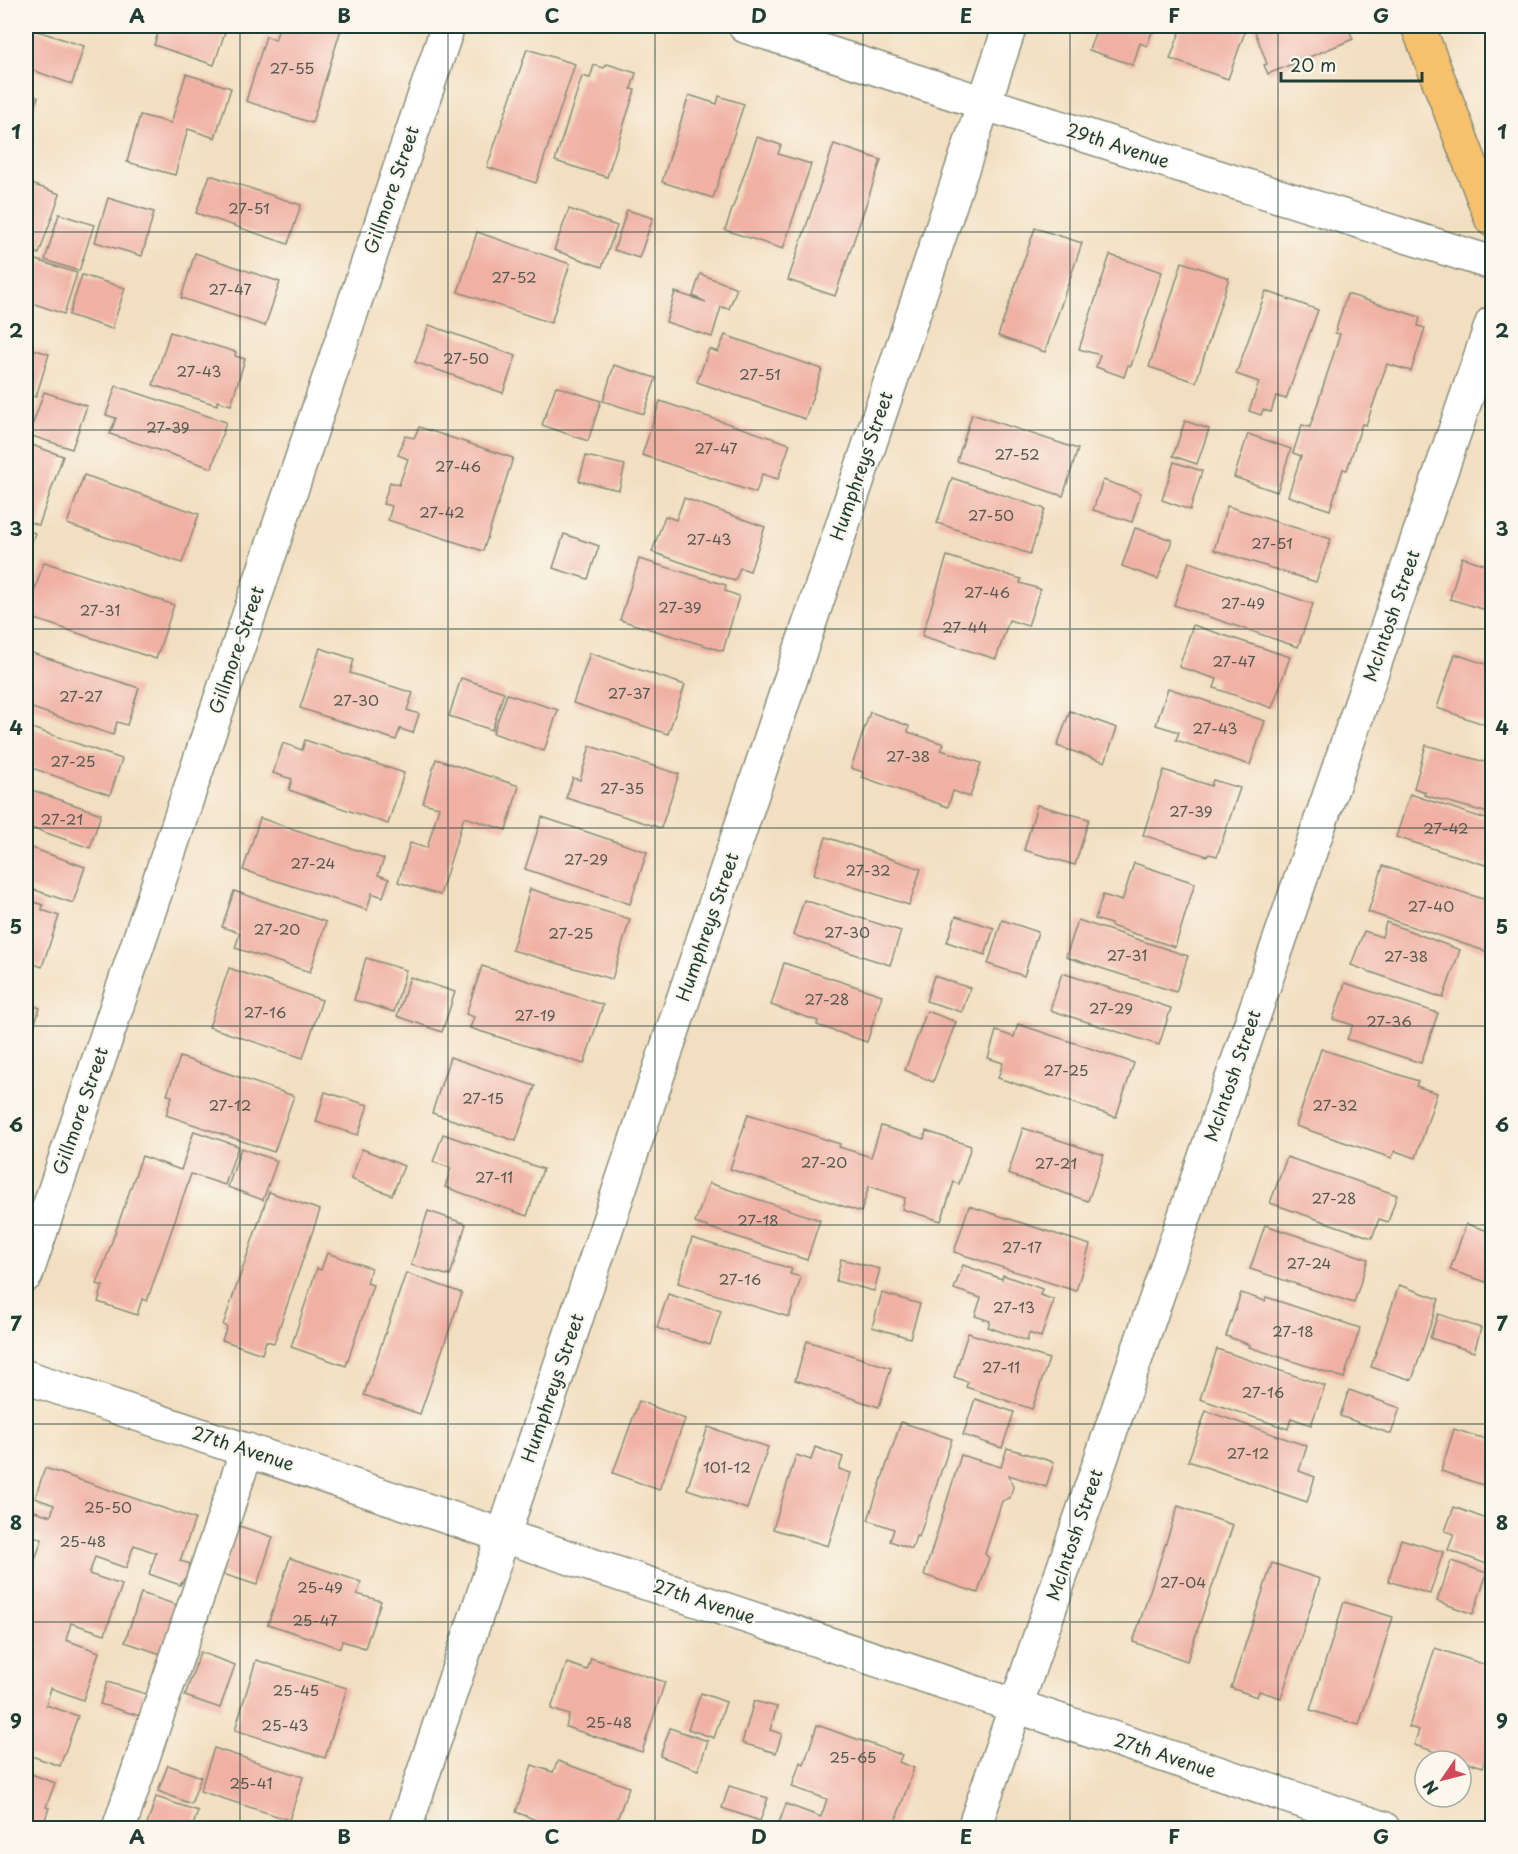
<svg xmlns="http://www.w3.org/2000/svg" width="1518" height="1854" font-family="'Playpen Sans',sans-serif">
<rect width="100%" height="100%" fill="#fbf7ec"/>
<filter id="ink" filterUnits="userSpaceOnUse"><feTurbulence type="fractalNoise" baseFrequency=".0167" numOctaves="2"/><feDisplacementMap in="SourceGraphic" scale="12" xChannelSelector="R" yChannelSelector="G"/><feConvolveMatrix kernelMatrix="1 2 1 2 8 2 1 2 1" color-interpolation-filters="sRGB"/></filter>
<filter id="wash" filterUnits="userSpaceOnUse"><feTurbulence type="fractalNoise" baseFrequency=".008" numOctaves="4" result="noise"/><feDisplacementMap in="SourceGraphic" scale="24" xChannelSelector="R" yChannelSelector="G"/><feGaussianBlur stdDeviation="1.35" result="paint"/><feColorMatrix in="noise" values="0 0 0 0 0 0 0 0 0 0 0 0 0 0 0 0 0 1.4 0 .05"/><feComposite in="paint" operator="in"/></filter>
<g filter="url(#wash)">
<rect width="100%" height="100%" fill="#f2dec0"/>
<g id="blocks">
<g fill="#f0b1a4">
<path d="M160 26H227L214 65 154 45Z"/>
<path d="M280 26H342L312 123 246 101 266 36 275 40Z"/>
<path d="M1090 26H1154L1147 46 1140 43 1133 65 1089 50 1096 30 1089 28Z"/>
<path d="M1182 26H1247L1228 79 1170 59Z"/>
<path d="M1253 26H1347L1353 39 1268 74 1264 65 1267 64Z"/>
<path d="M28 28 84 46 72 84 26 68V36Z"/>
<path d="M527 49 575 64 536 183 487 167Z"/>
<path d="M607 64 636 73 631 89 635 90 607 177 555 161 582 76 590 78 594 65 604 68Z"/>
<path d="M186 74 231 88 215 138 188 129 175 175 127 162 140 115 171 123Z"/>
<path d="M26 78 31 80 27 93 38 97 26 135Z"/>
<path d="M689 95 717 104 719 96 744 104 713 198 662 182Z"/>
<path d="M757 137 781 145 778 154 811 164 783 249 725 230Z"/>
<path d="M834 144 881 160 835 296 788 280Z"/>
<path d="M210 175 301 205 288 244 196 213Z"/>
<path d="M26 182 60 194 39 254 26 250Z"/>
<path d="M108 198 154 212 142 256 95 242Z"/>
<path d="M569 209 617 226 602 267 554 250Z"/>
<path d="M627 210 653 218 639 258 614 250Z"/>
<path d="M59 214 94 225 79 271 45 260Z"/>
<path d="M1035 228 1082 243 1045 352 998 336Z"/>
<path d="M477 232 570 264 551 323 458 292Z"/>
<path d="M195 253 280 282 265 326 181 298Z"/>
<path d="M1110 255 1162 272 1131 366 1128 365 1124 377 1096 367 1100 355 1079 349Z"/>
<path d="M33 259 77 273 64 314 26 301V282Z"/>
<path d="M1182 262 1229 278 1196 382 1149 367Z"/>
<path d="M700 274 737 288 729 309 721 307 712 337 666 322 675 292 706 302 693 296Z"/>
<path d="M82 275 125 288 112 329 69 315Z"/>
<path d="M1266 291 1318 310 1286 399 1276 396 1271 412 1263 410 1261 415 1249 411 1259 382 1236 374Z"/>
<path d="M1347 294 1420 317 1418 326 1425 328 1411 371 1387 364 1366 425 1362 424 1347 470 1343 469 1330 510 1288 496 1301 456 1293 453 1302 425 1310 427 1340 334 1335 333Z"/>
<path d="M429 325 516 356 503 393 415 362Z"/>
<path d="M170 332 236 352 235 356 245 359 231 405 217 401V405L153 385Z"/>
<path d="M725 335 822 369 805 419 697 382 709 349 718 352Z"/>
<path d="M26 347 49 354 36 397 26 394Z"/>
<path d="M614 365 656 378 644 414 603 401Z"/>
<path d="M116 386 226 422 212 468 110 434 116 418 106 415Z"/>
<path d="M556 386 601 401 588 441 542 425Z"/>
<path d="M44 392 87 406 72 449 29 435Z"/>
<path d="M660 401 790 444 778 479 762 474 756 493 642 455Z"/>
<path d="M972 414 1078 449 1063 496 957 461Z"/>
<path d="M1185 421 1209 429 1197 464 1173 456Z"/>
<path d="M419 427 513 458 483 551 388 520 392 506 383 504 390 482 399 485 408 459 398 455 405 436 414 438Z"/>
<path d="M1248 434 1291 449 1277 492 1234 477Z"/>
<path d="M26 443 63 456 39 525 26 521Z"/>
<path d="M586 456 625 465 619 490 579 481Z"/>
<path d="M1174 462 1202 471 1190 510 1162 500Z"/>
<path d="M84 475 199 514 182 563 67 524Z"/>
<path d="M952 478 1045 509 1030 554 937 523Z"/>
<path d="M1103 480 1141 493 1132 522 1093 510Z"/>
<path d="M684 498 765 527 750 571 740 568 735 581 652 552 665 516 676 520Z"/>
<path d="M1227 506 1331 539 1316 582 1214 550Z"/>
<path d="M1135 528 1172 540 1158 579 1122 566Z"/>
<path d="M26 530 35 533 26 561Z"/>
<path d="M564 534 599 546 588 579 553 568Z"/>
<path d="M947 556 1021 579 1020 583 1040 589 1028 626 1009 620 996 659 922 636Z"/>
<path d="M1462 557 1492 567V612L1450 599Z"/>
<path d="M639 559 726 585 725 591 739 596 723 651 620 620Z"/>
<path d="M44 562 174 605 156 659 26 616Z"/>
<path d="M1189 562 1313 604 1298 647 1174 605Z"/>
<path d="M1193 625 1290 657 1272 708 1214 688 1217 679 1179 667Z"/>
<path d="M320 648 354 659 350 673 413 693 407 710 419 714 413 733 400 729 396 740 300 708Z"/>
<path d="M26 651 139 688 127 725 117 722 113 735 26 706Z"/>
<path d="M590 653 685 685 668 734 573 703Z"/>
<path d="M1455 654 1492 666V727L1437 708Z"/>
<path d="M461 678 504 692 492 730 449 716Z"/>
<path d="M1168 688 1265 721 1250 765 1176 740 1179 732 1156 725Z"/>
<path d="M507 694 558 710 544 751 493 733Z"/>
<path d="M1070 711 1117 728 1105 762 1057 746Z"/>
<path d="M870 712 909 726 908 732 944 744 941 750 981 763 970 797 953 791 948 807 862 777 863 772 851 768Z"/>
<path d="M26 726 122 759 110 795 26 766Z"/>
<path d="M305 740 404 773 388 824 289 790 292 779 273 773 283 743 302 750Z"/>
<path d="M1426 745 1492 764V814L1424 795 1425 792 1414 788Z"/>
<path d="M590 746 679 774 661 828 566 798 573 778 580 780Z"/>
<path d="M436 759 519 786 506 830 464 817 440 895 398 882 410 843 427 848 439 807 423 803Z"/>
<path d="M1164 770 1211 786 1213 780 1240 788 1217 856 1209 854 1207 856 1143 835Z"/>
<path d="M26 788 101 814 90 848 26 826Z"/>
<path d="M1410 794 1492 821V867L1396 837Z"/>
<path d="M1037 805 1089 819 1075 865 1024 850Z"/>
<path d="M542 817 647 852 630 904 525 869Z"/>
<path d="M260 818 384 859 378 875 389 879 383 897 372 893 367 910 243 870Z"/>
<path d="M826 837 921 869 909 905 814 874Z"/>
<path d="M26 846 85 867 73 903 26 887Z"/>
<path d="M1134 863 1195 883 1175 947 1111 926V924L1095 919 1103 895 1122 901Z"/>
<path d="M1383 866 1492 902V939L1488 952 1368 912Z"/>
<path d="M530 889 630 919 612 979 512 950Z"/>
<path d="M234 891 326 922 310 972 235 948 240 933 222 927Z"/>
<path d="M26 899 43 905 42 910 59 916 42 967 26 961Z"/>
<path d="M804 900 901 931 890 965 793 935Z"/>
<path d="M956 916 994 928 985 955 947 942Z"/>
<path d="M1002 920 1038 932 1024 976 988 964Z"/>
<path d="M1078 920 1188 956 1176 992 1066 957Z"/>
<path d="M1386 922 1460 950 1443 998 1351 965 1364 931 1382 937Z"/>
<path d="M366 958 406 970 394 1012 354 1000Z"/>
<path d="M784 963 882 995 867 1042 817 1025 818 1021 771 1005Z"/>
<path d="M482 966 603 1005 584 1064 470 1028 474 1017 466 1014Z"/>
<path d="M229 968 322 1000 303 1058 209 1027Z"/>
<path d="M1062 973 1171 1008 1159 1045 1050 1010Z"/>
<path d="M934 976 970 988 962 1012 926 1001Z"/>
<path d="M410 977 455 992 442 1032 397 1016Z"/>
<path d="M1345 983 1438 1013 1421 1063 1347 1039 1353 1025 1333 1019Z"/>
<path d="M26 1003 40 1008 26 1050Z"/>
<path d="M927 1011 956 1022 933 1082 905 1070Z"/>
<path d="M1018 1024 1134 1063 1116 1117 998 1078 1003 1063 988 1058 996 1031 1014 1037Z"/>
<path d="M1321 1049 1418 1081 1416 1086 1437 1093 1416 1158 1395 1151 1392 1158 1296 1126Z"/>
<path d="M180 1057 294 1096 274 1152 166 1115 172 1096 167 1095Z"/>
<path d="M450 1057 535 1086 516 1141 432 1113Z"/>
<path d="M325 1092 368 1105 358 1135 316 1122Z"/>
<path d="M748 1114 840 1144 839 1147 871 1157 881 1126 924 1139 926 1131 971 1146 959 1184 954 1182 941 1221 902 1209 905 1198 869 1186 861 1212 730 1169Z"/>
<path d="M1023 1128 1104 1155 1088 1201 1008 1174Z"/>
<path d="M194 1131 238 1146 225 1185 191 1174 147 1301 142 1299 137 1315 98 1302 103 1286 97 1284 142 1156 181 1170Z"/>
<path d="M443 1134 543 1169 527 1216 445 1187 451 1168 433 1162Z"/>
<path d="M241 1148 277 1161 263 1200 228 1187Z"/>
<path d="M362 1149 404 1166 392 1195 351 1179Z"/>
<path d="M1287 1157 1397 1195 1388 1222 1379 1219 1372 1238 1270 1203Z"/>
<path d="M709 1183 820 1220 807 1260 695 1223Z"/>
<path d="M269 1192 320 1210 274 1343 266 1341 262 1354 222 1340 227 1327 223 1325Z"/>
<path d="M969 1206 1090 1245 1076 1291 954 1252Z"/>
<path d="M428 1211 466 1224 450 1276 411 1265Z"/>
<path d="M1466 1224 1492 1232V1284L1450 1270Z"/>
<path d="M1265 1225 1368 1259 1354 1303 1250 1269Z"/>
<path d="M692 1238 792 1269 790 1274 801 1277 789 1317 678 1283Z"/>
<path d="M327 1253 371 1268 367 1283 373 1285 346 1366 291 1347 317 1268 321 1270Z"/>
<path d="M841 1259 880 1269 874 1291 836 1281Z"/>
<path d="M963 1265 1002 1279 1003 1275 1042 1289 1040 1295 1054 1300 1041 1337 1029 1333 1027 1341 988 1327 990 1321 975 1316 981 1298 954 1289Z"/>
<path d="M406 1273 462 1293 420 1414 364 1395Z"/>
<path d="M1399 1285 1439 1299 1412 1380 1371 1367Z"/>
<path d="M882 1293 920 1304 910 1338 872 1327Z"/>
<path d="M1241 1293 1265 1301 1266 1297 1360 1328 1344 1378 1249 1347 1250 1345 1226 1336Z"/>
<path d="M668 1294 721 1311 710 1345 657 1328Z"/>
<path d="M1438 1314 1481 1328 1474 1352 1430 1338Z"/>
<path d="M968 1333 1049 1359 1032 1409 966 1387 968 1382 954 1377Z"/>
<path d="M807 1341 891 1368 879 1407 795 1380Z"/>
<path d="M1217 1349 1325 1386 1311 1425 1291 1418 1288 1429 1200 1399Z"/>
<path d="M1349 1390 1400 1408 1391 1434 1340 1416Z"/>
<path d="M975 1399 1014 1412 1002 1448 963 1435Z"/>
<path d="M639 1401 685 1419 659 1490 613 1473Z"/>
<path d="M1206 1411 1307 1446 1299 1471 1315 1477 1307 1502 1188 1461Z"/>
<path d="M901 1422 952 1439 919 1537 916 1536 912 1549 890 1541 894 1529 868 1520Z"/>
<path d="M708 1427 768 1447 747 1509 687 1489Z"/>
<path d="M1454 1429 1492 1441V1488L1441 1471Z"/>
<path d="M815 1447 843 1457 839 1469 851 1473 828 1546 773 1529 796 1455 811 1460Z"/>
<path d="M1007 1448 1054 1462 1046 1487 1009 1475 1013 1487 1010 1498 1002 1501 985 1554 989 1558 978 1593 924 1575 961 1455 1001 1467Z"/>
<path d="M45 1468 195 1519 180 1561 194 1565 180 1585 149 1574 156 1553 134 1545 126 1568 95 1557 89 1574 122 1585 105 1634 71 1623 66 1640 99 1652 83 1700 51 1688 46 1705 78 1716 60 1766 29 1755 26 1763V1582L28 1583 30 1578 26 1577V1556L35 1560 42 1539 26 1533V1524L31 1510 51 1516 54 1505 35 1498Z"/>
<path d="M1178 1506 1233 1525 1187 1661 1133 1642Z"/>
<path d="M1454 1507 1492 1521V1566L1448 1550 1454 1534 1445 1531Z"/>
<path d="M236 1525 273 1537 257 1585 220 1573Z"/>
<path d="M1401 1539 1443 1552 1430 1594 1388 1581Z"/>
<path d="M290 1558 361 1582 357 1594 381 1601 365 1648 342 1641 340 1648 268 1624Z"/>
<path d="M1451 1561 1487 1573 1473 1614 1437 1601Z"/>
<path d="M1272 1563 1320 1579 1281 1698 1259 1691 1257 1697 1231 1688Z"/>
<path d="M141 1593 177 1605 161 1654 125 1642Z"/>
<path d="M1344 1602 1393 1617 1359 1725 1310 1710Z"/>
<path d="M1435 1648 1492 1667V1755L1488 1753 1483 1767 1414 1745 1419 1730 1409 1727Z"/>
<path d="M200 1652 235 1665 220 1708 185 1696Z"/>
<path d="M591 1658 665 1682 642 1752 566 1727 569 1715 551 1709 567 1663 587 1670Z"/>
<path d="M256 1660 347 1688 325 1758 235 1730Z"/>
<path d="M107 1682 146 1694 140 1716 100 1704Z"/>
<path d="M701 1693 726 1702 714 1738 688 1729Z"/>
<path d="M754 1701 777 1707 770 1730 782 1734 776 1753 742 1743Z"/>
<path d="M817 1725 902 1755 899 1762 914 1768 893 1828H777L786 1804 821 1817 827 1799 792 1787 800 1762 804 1764Z"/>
<path d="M670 1728 708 1741 698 1770 660 1756Z"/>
<path d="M214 1748 303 1777 289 1820 200 1791Z"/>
<path d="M558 1761 629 1787 614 1828H535L536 1820 516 1812 532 1765 553 1772Z"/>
<path d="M168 1765 201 1777 191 1804 158 1791Z"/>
<path d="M26 1772 55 1783 46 1807 49 1808 42 1828 26 1825Z"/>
<path d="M729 1786 768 1798 760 1821 722 1808Z"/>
<path d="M156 1797 198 1811 192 1828H146Z"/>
</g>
</g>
</g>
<g filter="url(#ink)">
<use href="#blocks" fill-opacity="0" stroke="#888e7a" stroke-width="1.5"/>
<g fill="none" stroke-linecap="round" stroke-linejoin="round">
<g stroke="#888e7a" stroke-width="36">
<g id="minor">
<path d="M745 26 1030 118 1492 263"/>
<path d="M26 1275 448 26"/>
<path d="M26 1377 1383 1828"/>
<path d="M119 1828 247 1450"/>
<path d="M405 1828 1010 26"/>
<path d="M974 1828 1492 323"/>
</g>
</g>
<g stroke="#888e7a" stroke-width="36">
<path id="major" d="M1418 26 1492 220"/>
</g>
<use href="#minor" stroke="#fff" stroke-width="33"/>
<use href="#major" stroke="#f7c06c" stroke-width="33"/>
</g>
</g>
<path fill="none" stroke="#1f3d34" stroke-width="1.5" stroke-opacity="0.55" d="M240 26V1828M448 26V1828M655 26V1828M863 26V1828M1070 26V1828M1278 26V1828M26 232H1492M26 430H1492M26 629H1492M26 828H1492M26 1026H1492M26 1225H1492M26 1424H1492M26 1622H1492"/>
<g text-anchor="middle" stroke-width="4.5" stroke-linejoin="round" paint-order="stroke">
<g font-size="15" fill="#535a50">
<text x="292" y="74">27-55</text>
<text x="249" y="214">27-51</text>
<text x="514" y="283">27-52</text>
<text x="230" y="295">27-47</text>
<text x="466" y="364">27-50</text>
<text x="199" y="377">27-43</text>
<text x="760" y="380">27-51</text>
<text x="168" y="433">27-39</text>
<text x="716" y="454">27-47</text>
<text x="1017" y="460">27-52</text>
<text x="458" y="472">27-46</text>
<text x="442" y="518">27-42</text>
<text x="991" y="521">27-50</text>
<text x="709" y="545">27-43</text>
<text x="1272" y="549">27-51</text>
<text x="987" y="598">27-46</text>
<text x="1243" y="609">27-49</text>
<text x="680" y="613">27-39</text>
<text x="100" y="616">27-31</text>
<text x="965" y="633">27-44</text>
<text x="1234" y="667">27-47</text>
<text x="629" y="699">27-37</text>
<text x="81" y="702">27-27</text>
<text x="356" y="706">27-30</text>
<text x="1215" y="734">27-43</text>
<text x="908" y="762">27-38</text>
<text x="73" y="767">27-25</text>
<text x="622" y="794">27-35</text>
<text x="1191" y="817">27-39</text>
<text x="62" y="825">27-21</text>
<text x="1446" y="834">27-42</text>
<text x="586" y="865">27-29</text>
<text x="313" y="869">27-24</text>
<text x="868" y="876">27-32</text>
<text x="1431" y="912">27-40</text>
<text x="277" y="935">27-20</text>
<text x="847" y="938">27-30</text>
<text x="571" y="939">27-25</text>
<text x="1127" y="961">27-31</text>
<text x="1406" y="962">27-38</text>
<text x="827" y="1005">27-28</text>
<text x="1111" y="1014">27-29</text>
<text x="265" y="1018">27-16</text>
<text x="535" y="1021">27-19</text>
<text x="1389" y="1027">27-36</text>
<text x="1066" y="1076">27-25</text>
<text x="483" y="1104">27-15</text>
<text x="230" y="1111">27-12</text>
<text x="1335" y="1111">27-32</text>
<text x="824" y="1168">27-20</text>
<text x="1056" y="1169">27-21</text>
<text x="494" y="1183">27-11</text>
<text x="1334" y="1204">27-28</text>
<text x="758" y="1226">27-18</text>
<text x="1022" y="1253">27-17</text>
<text x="1309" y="1269">27-24</text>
<text x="740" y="1285">27-16</text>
<text x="1014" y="1313">27-13</text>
<text x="1293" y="1337">27-18</text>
<text x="1001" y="1373">27-11</text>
<text x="1263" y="1398">27-16</text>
<text x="1248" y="1459">27-12</text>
<text x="727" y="1473">101-12</text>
<text x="108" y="1513">25-50</text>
<text x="83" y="1547">25-48</text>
<text x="1183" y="1588">27-04</text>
<text x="320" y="1593">25-49</text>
<text x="315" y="1626">25-47</text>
<text x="296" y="1696">25-45</text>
<text x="609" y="1728">25-48</text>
<text x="285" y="1731">25-43</text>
<text x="853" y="1763">25-65</text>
<text x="251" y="1789">25-41</text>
</g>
<g font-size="18" fill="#1f3d34" stroke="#fbf7ec">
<text transform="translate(1118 146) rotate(18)" y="6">29th Avenue</text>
<text transform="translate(392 190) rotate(-71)" y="6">Gillmore Street</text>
<text transform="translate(862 466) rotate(-71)" y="6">Humphreys Street</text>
<text transform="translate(1392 616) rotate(-71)" y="6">McIntosh Street</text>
<text transform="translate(237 650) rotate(-71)" y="6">Gillmore Street</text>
<text transform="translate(708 927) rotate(-71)" y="6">Humphreys Street</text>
<text transform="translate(1233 1076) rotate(-71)" y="6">McIntosh Street</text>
<text transform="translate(81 1111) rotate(-71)" y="6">Gillmore Street</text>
<text transform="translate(553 1388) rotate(-71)" y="6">Humphreys Street</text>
<text transform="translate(243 1449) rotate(18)" y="6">27th Avenue</text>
<text transform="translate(1075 1535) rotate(-71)" y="6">McIntosh Street</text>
<text transform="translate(704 1602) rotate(18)" y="6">27th Avenue</text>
<text transform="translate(1165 1756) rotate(18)" y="6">27th Avenue</text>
</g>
</g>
<rect width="1518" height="1854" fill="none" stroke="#fbf7ec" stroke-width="66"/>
<g transform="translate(1443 1779) rotate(235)"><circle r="28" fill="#fbf7ec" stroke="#a3ada2" stroke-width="1.5"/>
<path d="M0-4.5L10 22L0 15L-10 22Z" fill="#d1495b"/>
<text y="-9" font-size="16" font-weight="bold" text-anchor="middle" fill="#1f3d34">N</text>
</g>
<path d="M1281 72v9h141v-9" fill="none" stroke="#1f3d34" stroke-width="3"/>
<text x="1290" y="72" font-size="18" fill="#1f3d34" stroke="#fbf7ec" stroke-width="4.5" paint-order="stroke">20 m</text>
<rect x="33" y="33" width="1452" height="1788" fill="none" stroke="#1f3d34" stroke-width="2"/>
<g font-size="20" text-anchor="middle" font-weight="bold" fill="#1f3d34">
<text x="137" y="23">A</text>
<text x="344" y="23">B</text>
<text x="552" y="23">C</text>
<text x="759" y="23">D</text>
<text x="966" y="23">E</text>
<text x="1174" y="23">F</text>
<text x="1381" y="23">G</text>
<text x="16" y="139">1</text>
<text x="1502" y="139">1</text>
<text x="16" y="338">2</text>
<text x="1502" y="338">2</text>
<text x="16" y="536">3</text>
<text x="1502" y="536">3</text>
<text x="16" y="735">4</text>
<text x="1502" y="735">4</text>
<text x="16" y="934">5</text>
<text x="1502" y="934">5</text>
<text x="16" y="1132">6</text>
<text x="1502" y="1132">6</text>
<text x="16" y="1331">7</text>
<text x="1502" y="1331">7</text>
<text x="16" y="1530">8</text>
<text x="1502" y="1530">8</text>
<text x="16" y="1728">9</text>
<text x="1502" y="1728">9</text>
<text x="137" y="1844">A</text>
<text x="344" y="1844">B</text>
<text x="552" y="1844">C</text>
<text x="759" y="1844">D</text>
<text x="966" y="1844">E</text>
<text x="1174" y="1844">F</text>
<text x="1381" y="1844">G</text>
</g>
</svg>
